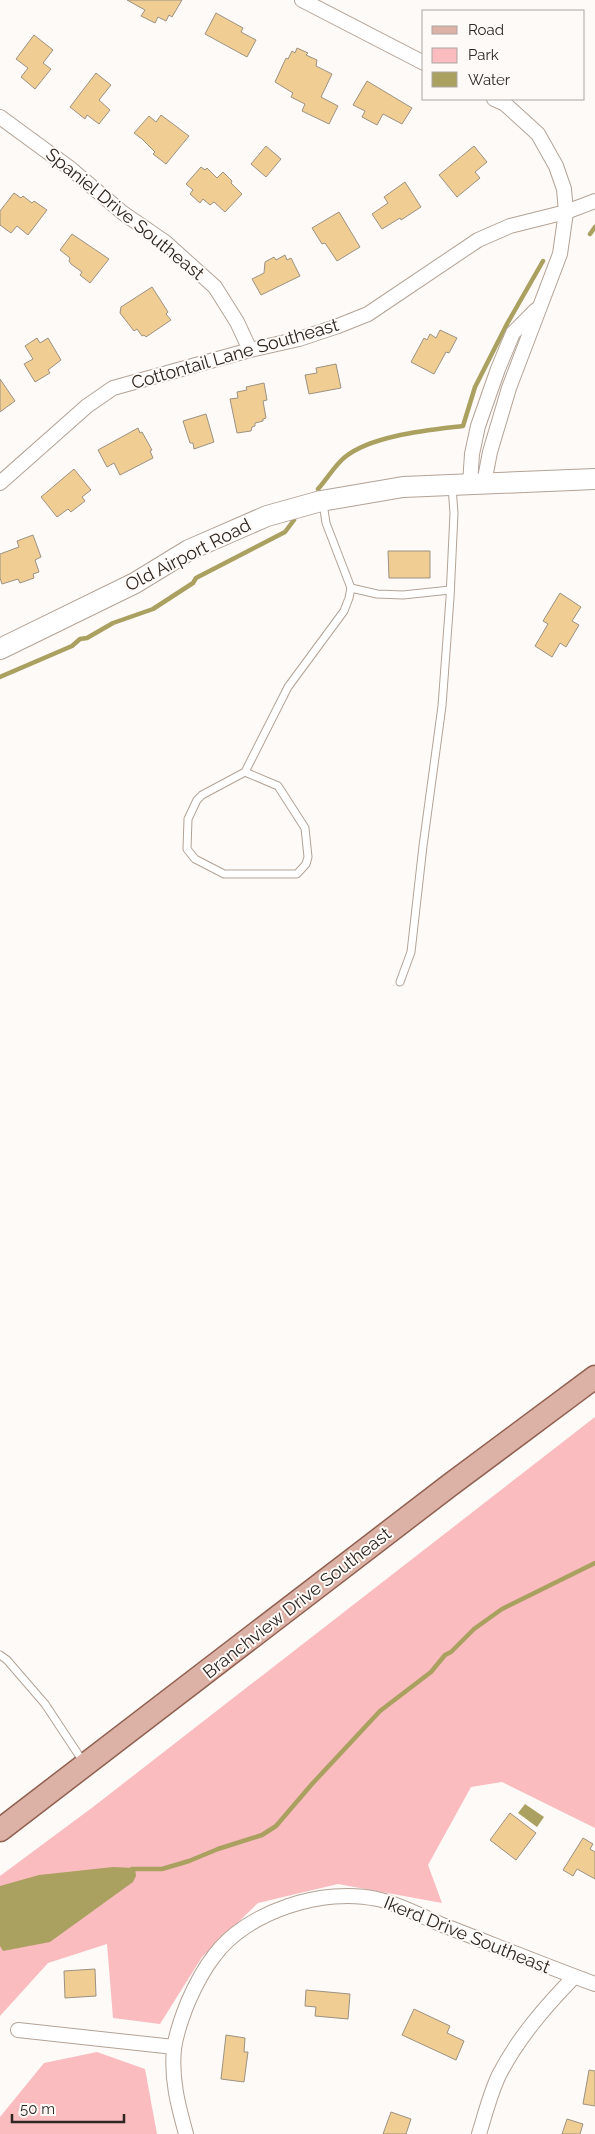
<svg xmlns="http://www.w3.org/2000/svg" width="595" height="2134" font-family="Raleway,sans-serif">
<rect width="100%" height="100%" fill="#fefaf8"/>
<g fill="#fabcbf">
<path d="M595 1417V1828L502 1782 471 1787 428 1865 442 1903 338 1884 258 1903 202 1957 160 2024 113 2018 107 1944 48 1963 0 2016V1876L93 1807Z"/>
<path d="M97 2052 145 2069 157 2134H0V2117L44 2063Z"/>
</g>
<g fill="#aaa161">
<path d="M525 1804 544 1817 537 1827 518 1813Z"/>
<path d="M113 1867 135 1868 136 1876 133 1882 50 1942 3 1951 0 1946V1886L39 1875Z"/>
</g>
<g fill="none" stroke-linecap="round" stroke-linejoin="round">
<g stroke="#aaa161" stroke-width="4.5">
<path d="M590 234 595 227"/>
<path d="M318 489C327 479 335 465 345 457 372 435 430 430 463 426L475 387 507 324 543 261"/>
<path d="M0 677 72 646 80 639 87 638 113 623 153 609 193 583 196 578 285 532 294 520"/>
<path d="M132 1869H162L189 1861 218 1849 262 1835 276 1826 312 1784 380 1711 431 1672 445 1655 451 1652 474 1629 502 1609 595 1563"/>
</g>
</g>
<g fill="#f0cd92" stroke="#9c9282">
<path d="M127 0H182L172 17 169 15 166 21 158 17 155 23 141 16 145 10Z"/>
<path d="M216 13 243 28 241 32 256 40 247 57 205 34Z"/>
<path d="M34 35 53 50 43 63 51 69 35 89 21 77 28 68 16 59Z"/>
<path d="M297 48 308 53 306 55 317 60 316 66 332 74 321 97 338 106 329 124 302 111 305 104 291 97 293 93 275 82 286 58 288 59 292 51 295 53Z"/>
<path d="M96 73 111 85 99 100 110 110 99 124 87 115 85 119 70 107Z"/>
<path d="M367 81 412 108 402 124 383 114 377 125 362 117 365 111 353 105Z"/>
<path d="M161 115 189 136 166 164 153 154 155 152 142 139 134 133 149 116 156 122Z"/>
<path d="M266 146 281 159 266 177 251 164Z"/>
<path d="M474 146 487 162 475 172 480 178 457 197 439 175Z"/>
<path d="M201 167 205 170 207 168 217 178 223 172 232 181 231 183 242 194 225 212 214 202 210 205 203 199 200 203 190 194 193 190 186 184Z"/>
<path d="M405 182 421 207 401 220 400 218 382 229 372 214 388 203 384 197Z"/>
<path d="M14 193 21 198 23 196 32 203 34 201 47 210 28 235 17 226 11 233 0 225V211Z"/>
<path d="M339 212 360 247 337 261 325 243 322 244 312 228Z"/>
<path d="M72 234 109 259 90 283 80 275 82 272 71 264 69 261 70 258 60 250Z"/>
<path d="M285 255 287 260 291 258 300 276 261 295 252 279 264 273 265 262 274 257 276 260Z"/>
<path d="M152 287 168 312 166 314 171 320 146 337 144 335 142 336 137 329 134 331 120 313 121 307Z"/>
<path d="M440 330 457 338 449 353 446 352 434 374 411 362 424 338 427 340 430 334 436 338Z"/>
<path d="M37 338 40 343 48 338 61 360 48 370 50 373 35 382 24 364 33 359 25 346Z"/>
<path d="M336 364 341 388 309 394 305 375 317 373 316 368Z"/>
<path d="M0 379 15 401 0 412Z"/>
<path d="M264 383 267 400 263 401 266 418 263 419V421L255 423V426L252 427 251 431 237 433 230 399 238 398 237 392 247 390 246 387Z"/>
<path d="M206 414 214 442 194 449 193 443H190L183 421Z"/>
<path d="M138 428 140 433 142 432 152 450 150 451 153 458 120 475 114 463 107 467 98 450Z"/>
<path d="M74 469 91 490 82 497 85 501 71 512 68 509 57 517 41 497Z"/>
<path d="M33 535 41 557 35 560 39 572 33 574 34 578 20 583 18 579 2 584 0 578V554L19 547 17 541Z"/>
<path d="M388 551H430V578H389Z"/>
<path d="M560 593 581 607 572 621 579 625 566 647 560 643 552 657 535 646 548 624 543 621Z"/>
<path d="M510 1813 536 1833 516 1860 490 1840Z"/>
<path d="M583 1838 593 1844 590 1849 595 1852V1879L577 1869 573 1876 563 1870Z"/>
<path d="M95 1969 96 1996 65 1998 64 1971Z"/>
<path d="M306 1990 350 1994 348 2019 315 2016 316 2007 305 2006Z"/>
<path d="M414 2009 450 2026 447 2033 464 2041 456 2060 402 2035Z"/>
<path d="M226 2035 245 2038 244 2052H248L244 2082 221 2079Z"/>
<path d="M589 2070 595 2071V2106L583 2104Z"/>
<path d="M391 2112 411 2119 406 2134H383Z"/>
<path d="M567 2119 583 2124 580 2134H562Z"/>
</g>
<g fill="none" stroke-linecap="round" stroke-linejoin="round">
<g stroke="#b3a396" stroke-width="9">
<g id="lane">
<path d="M351 588 377 594 403 595 450 590"/>
<path d="M245 772 278 786 305 828 308 857 306 864 297 874H224L195 859 187 849 188 819 197 800 202 795 245 772 288 687 344 611 349 598 351 588 326 523 323 503"/>
<path d="M400 982 411 952 423 846 442 706 450 598 454 513 452 487"/>
<path d="M0 1655 7 1660 45 1704 84 1763"/>
</g>
</g>
<g stroke="#b3a396" stroke-width="16">
<g id="street">
<path d="M302 0 424 63"/>
<path d="M0 117 71 169 123 213 165 242 215 287 237 322 250 350"/>
<path d="M0 483 87 406 113 388 250 350 299 339 338 326 368 314 478 240 510 226 566 212 595 201"/>
<path d="M484 483 490 452 509 388 560 254 566 212 564 189 556 166 538 134 505 104 494 99"/>
<path d="M470 484 472 454 478 426 498 369 513 333 536 310"/>
<path d="M18 2030 174 2047"/>
<path d="M186 2134C178 2105 171 2079 174 2049 176 2033 182 2017 188 2002 195 1986 203 1970 214 1956 247 1911 324 1887 377 1899 397 1903 421 1916 440 1924 492 1944 543 1965 595 1984"/>
<path d="M479 2134C485 2115 490 2094 499 2075 518 2038 545 2007 574 1977"/>
</g>
</g>
<g stroke="#b3a396" stroke-width="22">
<path id="secondary" d="M0 649 135 583 189 550 267 516 321 501 403 487 595 479"/>
</g>
<g stroke="#906051" stroke-width="25">
<path id="primary" d="M0 1830 450 1485 595 1377"/>
</g>
<use href="#lane" stroke="#fff" stroke-width="7"/>
<use href="#street" stroke="#fff" stroke-width="14"/>
<use href="#secondary" stroke="#fff" stroke-width="20"/>
<use href="#primary" stroke="#dcb2a6" stroke-width="22"/>
</g>
<g text-anchor="middle" stroke-width="4" stroke-linejoin="round" paint-order="stroke">
<g font-size="18" fill="#2e2722" stroke="#fefaf8">
<text transform="translate(125 214) rotate(39)" y="6">Spaniel Drive Southeast</text>
<text transform="translate(235 354) rotate(-16)" y="6">Cottontail Lane Southeast</text>
<text transform="translate(188 555) rotate(-27)" y="6">Old Airport Road</text>
<text transform="translate(297 1603) rotate(-38)" y="6">Branchview Drive Southeast</text>
<text transform="translate(467 1935) rotate(22)" y="6">Ikerd Drive Southeast</text>
</g>
</g>
<rect x="422" y="10" width="162" height="90" fill="#fefaf8" stroke="#aba6a2"/>
<rect x="432" y="26" width="25" height="8" fill="#dcb2a6" stroke="#aba6a2"/>
<text x="468" y="35" font-size="15" fill="#2e2722">Road</text>
<rect x="432" y="48" width="25" height="15" fill="#fabcbf" stroke="#aba6a2"/>
<text x="468" y="60" font-size="15" fill="#2e2722">Park</text>
<rect x="432" y="72" width="25" height="15" fill="#aaa161" stroke="#aba6a2"/>
<text x="468" y="85" font-size="15" fill="#2e2722">Water</text>
<path d="M12 2114v8h112v-8" fill="none" stroke="#2e2722" stroke-width="2.5"/>
<text x="20" y="2114" font-size="15" fill="#2e2722" stroke="#fefaf8" stroke-width="4" paint-order="stroke">50 m</text>
</svg>
